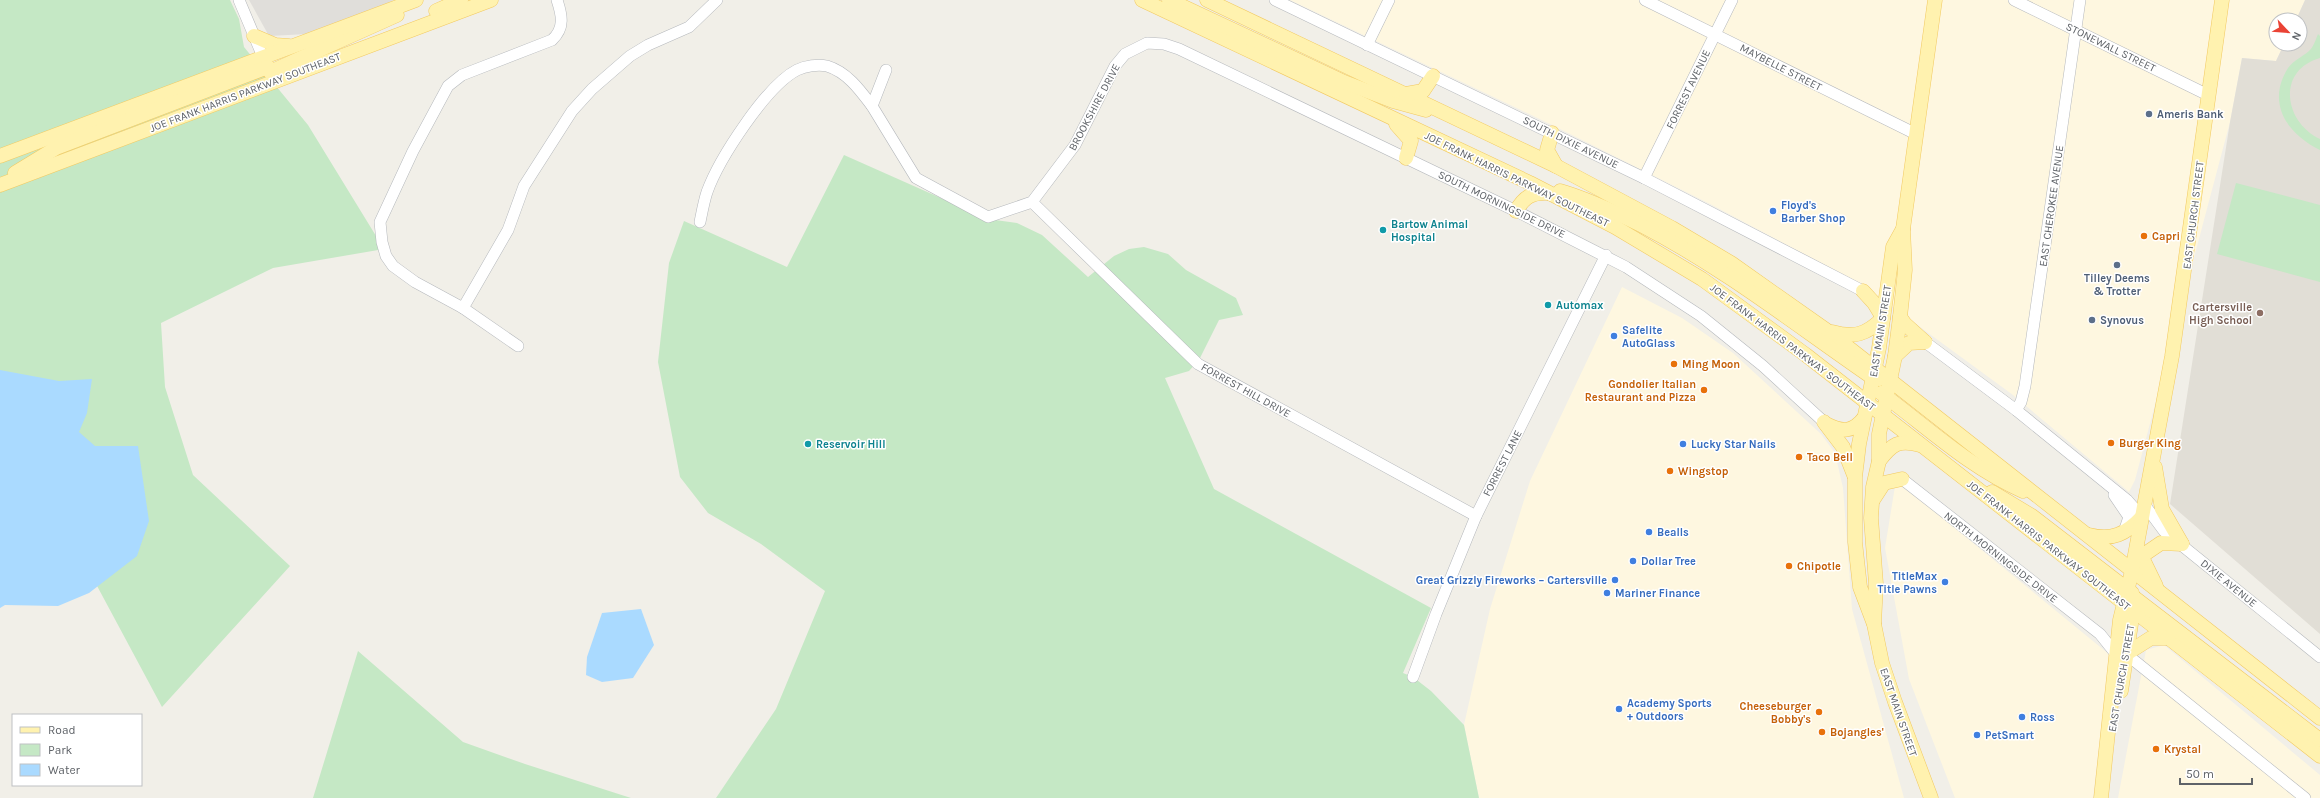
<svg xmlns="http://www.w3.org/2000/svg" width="2320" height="798" font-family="Karla,sans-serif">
<rect width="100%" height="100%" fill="#f1efe8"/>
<g fill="#fef7e0">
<path d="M1290 0H2305L2296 20H2276V44H2284L2276 61 2242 58 2230 122 2135 480 2129 492 2013 395 1864 286 1710 204 1550 124Z"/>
<path d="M1622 287 1682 318 1733 353 1821 434 1835 453 1843 488 1852 609 1904 798H1479L1464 725 1490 609 1530 481Z"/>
<path d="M1896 480 2110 655 2093 798H1955L1909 679 1885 548Z"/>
<path d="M2164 645 2320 775V798H2118L2146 650Z"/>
</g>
<path fill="#e0deda" d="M249 0H394L326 33 269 36Z"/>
<path fill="#e1ded6" d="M2305 0H2320V634L2170 504 2230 122 2242 58 2276 61 2284 44H2300V20H2296Z"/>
<g fill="#c5e8c5">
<path d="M0 0H230L239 19 244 47 308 125 384 249 273 268 161 323 165 387 193 475 290 566 162 707 0 405Z"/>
<path d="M2318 34 2320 36V58C2277 70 2283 121 2320 139V150C2287 134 2266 103 2288 68 2294 60 2302 57 2309 51 2313 48 2316 39 2318 34Z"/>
<path d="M844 155 988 219 1017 223 1042 235 1088 277 1114 256 1129 249 1144 247 1168 254 1186 270 1236 298 1243 315 1219 320 1199 360 1189 371 1165 378 1214 489 1431 608 1403 673 1413 677 1431 691 1464 725 1479 798H716L776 709 825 591 761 544 708 513 680 477 658 362 669 263 684 221 787 267Z"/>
<path d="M2236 183 2320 205V282L2217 254Z"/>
<path d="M358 651 463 742 525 764 631 798H313Z"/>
</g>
<g fill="#aadaff">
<path d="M0 370 59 381 92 379 87 413 79 432 95 446H138L149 521 137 556 89 593 58 606 5 605 0 608Z"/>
<path d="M641 609 654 645 633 678 602 682 586 675 587 657 602 613Z"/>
</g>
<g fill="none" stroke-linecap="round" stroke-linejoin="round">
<g stroke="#b5b8bc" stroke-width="12">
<g id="minor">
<path d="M239 0 266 64"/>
<path d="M1275 0 1644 178 1863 291"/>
<path d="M1645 0 1916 134"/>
<path d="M2014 0 2208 95"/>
<path d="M1367 45 1389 0"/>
<path d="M886 70 872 106 916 178 988 217 1032 202 1075 145 1115 66 1125 54 1147 43 1164 44 1179 49 1516 211 1626 267 1701 316 1763 366 1824 422"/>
<path d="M1644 178 1732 0"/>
<path d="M1032 202 1198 364 1476 516"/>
<path d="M700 222C702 212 704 201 707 192 719 159 766 86 797 70 805 66 818 64 827 66 847 72 860 90 872 106"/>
<path d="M463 308 508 230 524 186 572 111 592 89 630 56 648 45 689 27 717 0"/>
<path d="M1925 342 2016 410 2127 500 2142 517"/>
<path d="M518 346 463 308 415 282 393 266 386 256 382 242 380 222 413 151 448 86 462 75 552 40C565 28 562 15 557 0"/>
<path d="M2016 410 2021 402 2025 386 2080 0"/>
<path d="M1902 479 2100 634 2116 654"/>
<path d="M2114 495 2129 517 2124 532"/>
<path d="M2144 504 2164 531 2320 657"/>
<path d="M2126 654 2305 798"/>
<path d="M1413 677 1436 614 1476 516 1606 255"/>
</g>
</g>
<g stroke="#f2c960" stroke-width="15">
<g id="major">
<path d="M1142 0 1530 183 1615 227 1702 279 1806 355 2320 756"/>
<path d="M1169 0 1344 82 1393 101 1426 110"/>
<path d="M1207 0 1556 166 1672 228 1731 263 1826 330 2320 718"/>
<path d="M436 11 461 0"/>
<path d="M254 36 275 45 289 46"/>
<path d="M270 72 397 15"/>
<path d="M1406 94 1423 91 1433 76"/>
<path d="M1396 124 1411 141 1406 158"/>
<path d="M1552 133 1547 150 1556 166"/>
<path d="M0 156 416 0"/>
<path d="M15 173 56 148 268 67"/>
<path d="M0 185 491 0"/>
<path d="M1560 191C1588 199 1615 212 1641 225 1724 268 1796 325 1873 378L1880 379"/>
<path d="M1516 211C1524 197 1532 192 1548 193"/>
<path d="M1903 229 1893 247 1879 348 1859 444 1855 477V542L1860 587 1874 624 1882 663 1895 702 1931 798"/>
<path d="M1863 291 1874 303 1883 318"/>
<path d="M1900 317 1905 324 1925 342"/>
<path d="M1832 332C1854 338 1866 335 1883 318"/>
<path d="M1895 356 1909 343 1925 342"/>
<path d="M1881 393C1927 427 1970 468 2023 491"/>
<path d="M1824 422 1843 447 1854 475"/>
<path d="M1826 424C1842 432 1852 433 1864 418"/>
<path d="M1879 461C1892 444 1899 439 1920 445"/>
<path d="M2155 467 2162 509 2182 544"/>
<path d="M1992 492 2032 516 2132 593"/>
<path d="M1873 500 1884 483 1902 479"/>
<path d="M2089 535C2112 541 2126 534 2142 517"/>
<path d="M2137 547 2156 586"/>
<path d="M2133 562 2161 543 2182 544"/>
<path d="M2127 592 2320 740"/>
<path d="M1874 624 1876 584 1871 518 1873 487 1879 461V434L1895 356 1900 317 1905 270 1903 229 1935 0"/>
<path d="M2126 654 2151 638H2168"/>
<path d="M2121 691 2131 624V603"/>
<path d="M2101 798 2120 620 2132 571 2172 356 2222 0"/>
</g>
</g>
<use href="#minor" stroke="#fff" stroke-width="11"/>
<use href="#major" stroke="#fff2af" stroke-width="14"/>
</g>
<g fill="#5c6f8a" stroke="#fff" stroke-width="1.5">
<circle cx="2149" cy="114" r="4"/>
<circle cx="2117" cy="265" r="4"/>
<circle cx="2092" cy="320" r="4"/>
</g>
<g fill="#3f7fe0" stroke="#fff" stroke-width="1.5">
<circle cx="1773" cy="211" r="4"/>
<circle cx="1614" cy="336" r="4"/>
<circle cx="1683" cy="444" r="4"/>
<circle cx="1649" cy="532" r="4"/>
<circle cx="1633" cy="561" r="4"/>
<circle cx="1615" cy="580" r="4"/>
<circle cx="1945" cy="582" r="4"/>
<circle cx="1607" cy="593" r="4"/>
<circle cx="1619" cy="709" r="4"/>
<circle cx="2022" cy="717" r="4"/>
<circle cx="1977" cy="735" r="4"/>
</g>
<g fill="#0f9aa8" stroke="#fff" stroke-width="1.5">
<circle cx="1383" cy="230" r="4"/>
<circle cx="1548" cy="305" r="4"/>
<circle cx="808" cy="444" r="4"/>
</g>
<g fill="#e8710a" stroke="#fff" stroke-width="1.5">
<circle cx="2144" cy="236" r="4"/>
<circle cx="1674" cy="364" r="4"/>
<circle cx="1704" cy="390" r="4"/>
<circle cx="2111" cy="443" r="4"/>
<circle cx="1799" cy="457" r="4"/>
<circle cx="1670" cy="471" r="4"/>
<circle cx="1789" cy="566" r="4"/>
<circle cx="1819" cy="712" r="4"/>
<circle cx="1822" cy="732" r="4"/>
<circle cx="2156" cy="749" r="4"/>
</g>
<circle fill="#8d6e63" stroke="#fff" stroke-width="1.5" cx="2260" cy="313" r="4"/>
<g text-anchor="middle" stroke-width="3" stroke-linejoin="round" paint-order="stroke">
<g font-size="11" fill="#5f6368" stroke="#fff">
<text transform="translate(2111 47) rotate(26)" y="4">STONEWALL STREET</text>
<text transform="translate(1781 67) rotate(27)" y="4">MAYBELLE STREET</text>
<text transform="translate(1688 89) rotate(-64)" y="4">FORREST AVENUE</text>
<text transform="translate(245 92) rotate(-21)" y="4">JOE FRANK HARRIS PARKWAY SOUTHEAST</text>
<text transform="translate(1094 107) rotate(-62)" y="4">BROOKSHIRE DRIVE</text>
<text transform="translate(1571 142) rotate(26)" y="4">SOUTH DIXIE AVENUE</text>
<text transform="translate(1517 179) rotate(26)" y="4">JOE FRANK HARRIS PARKWAY SOUTHEAST</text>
<text transform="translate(1502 204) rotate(26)" y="4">SOUTH MORNINGSIDE DRIVE</text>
<text transform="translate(2051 206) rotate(-82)" y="4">EAST CHEROKEE AVENUE</text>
<text transform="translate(2193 215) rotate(-83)" y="4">EAST CHURCH STREET</text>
<text transform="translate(1880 331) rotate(-81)" y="4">EAST MAIN STREET</text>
<text transform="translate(1793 347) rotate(37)" y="4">JOE FRANK HARRIS PARKWAY SOUTHEAST</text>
<text transform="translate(1246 390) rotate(29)" y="4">FORREST HILL DRIVE</text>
<text transform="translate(1502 463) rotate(-63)" y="4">FORREST LANE</text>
<text transform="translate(2049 545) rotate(38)" y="4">JOE FRANK HARRIS PARKWAY SOUTHEAST</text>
<text transform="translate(2001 557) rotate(38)" y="4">NORTH MORNINGSIDE DRIVE</text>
<text transform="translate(2229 583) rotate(39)" y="4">DIXIE AVENUE</text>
<text transform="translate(2121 678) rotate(-80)" y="4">EAST CHURCH STREET</text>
<text transform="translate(1899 712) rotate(71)" y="4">EAST MAIN STREET</text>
</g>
<g font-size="11" font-weight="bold" fill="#4e5e75" stroke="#fff" text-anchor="start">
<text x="2157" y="118">Ameris Bank</text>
<text x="2117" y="282" text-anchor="middle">Tilley Deems<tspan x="2117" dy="13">&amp; Trotter</tspan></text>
<text x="2100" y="324">Synovus</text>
</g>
<g font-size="11" font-weight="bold" fill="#366cbe" stroke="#fff" text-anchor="start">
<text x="1781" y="209">Floyd's<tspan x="1781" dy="13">Barber Shop</tspan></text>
<text x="1622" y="334">Safelite<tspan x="1622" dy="13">AutoGlass</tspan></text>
<text x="1691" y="448">Lucky Star Nails</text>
<text x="1657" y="536">Bealls</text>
<text x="1641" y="565">Dollar Tree</text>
<text x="1937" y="580" text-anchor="end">TitleMax<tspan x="1937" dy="13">Title Pawns</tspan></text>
<text x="1607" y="584" text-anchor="end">Great Grizzly Fireworks – Cartersville</text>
<text x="1615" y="597">Mariner Finance</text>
<text x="1627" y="707">Academy Sports<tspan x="1627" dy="13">+ Outdoors</tspan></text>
<text x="2030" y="721">Ross</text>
<text x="1985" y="739">PetSmart</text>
</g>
<g font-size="11" font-weight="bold" fill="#0d838f" stroke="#fff" text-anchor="start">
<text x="1391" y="228">Bartow Animal<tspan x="1391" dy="13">Hospital</tspan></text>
<text x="1556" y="309">Automax</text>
<text x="816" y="448">Reservoir Hill</text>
</g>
<g font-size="11" font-weight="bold" fill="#c56008" stroke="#fff" text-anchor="start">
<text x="2152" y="240">Capri</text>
<text x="1682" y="368">Ming Moon</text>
<text x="1696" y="388" text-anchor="end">Gondolier Italian<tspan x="1696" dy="13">Restaurant and Pizza</tspan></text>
<text x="2119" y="447">Burger King</text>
<text x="1807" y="461">Taco Bell</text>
<text x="1678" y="475">Wingstop</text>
<text x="1797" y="570">Chipotle</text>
<text x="1811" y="710" text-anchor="end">Cheeseburger<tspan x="1811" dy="13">Bobby's</tspan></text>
<text x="1830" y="736">Bojangles'</text>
<text x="2164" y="753">Krystal</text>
</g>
<g font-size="11" font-weight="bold" fill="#785e54" stroke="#fff" text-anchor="end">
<text x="2252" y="311">Cartersville<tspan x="2252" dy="13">High School</tspan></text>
</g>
</g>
<rect x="12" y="714" width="130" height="72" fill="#ffffff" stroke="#bfc1c3"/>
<rect x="20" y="727" width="20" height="6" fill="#fff2af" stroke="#bfc1c3"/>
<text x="48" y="734" font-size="12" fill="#5f6368">Road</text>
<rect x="20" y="744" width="20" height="12" fill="#c5e8c5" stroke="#bfc1c3"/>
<text x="48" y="754" font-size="12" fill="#5f6368">Park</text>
<rect x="20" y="764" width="20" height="12" fill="#aadaff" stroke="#bfc1c3"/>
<text x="48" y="774" font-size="12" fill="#5f6368">Water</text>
<g transform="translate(2288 32) rotate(116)"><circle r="19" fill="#ffffff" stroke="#bfc1c3"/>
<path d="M0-3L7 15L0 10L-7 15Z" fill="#ea4335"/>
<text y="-6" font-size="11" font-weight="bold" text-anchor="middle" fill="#5f6368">N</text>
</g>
<path d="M2180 778v6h72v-6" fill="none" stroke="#5f6368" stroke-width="2"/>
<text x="2186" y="778" font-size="12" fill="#5f6368" stroke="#ffffff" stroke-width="3" paint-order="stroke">50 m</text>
</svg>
